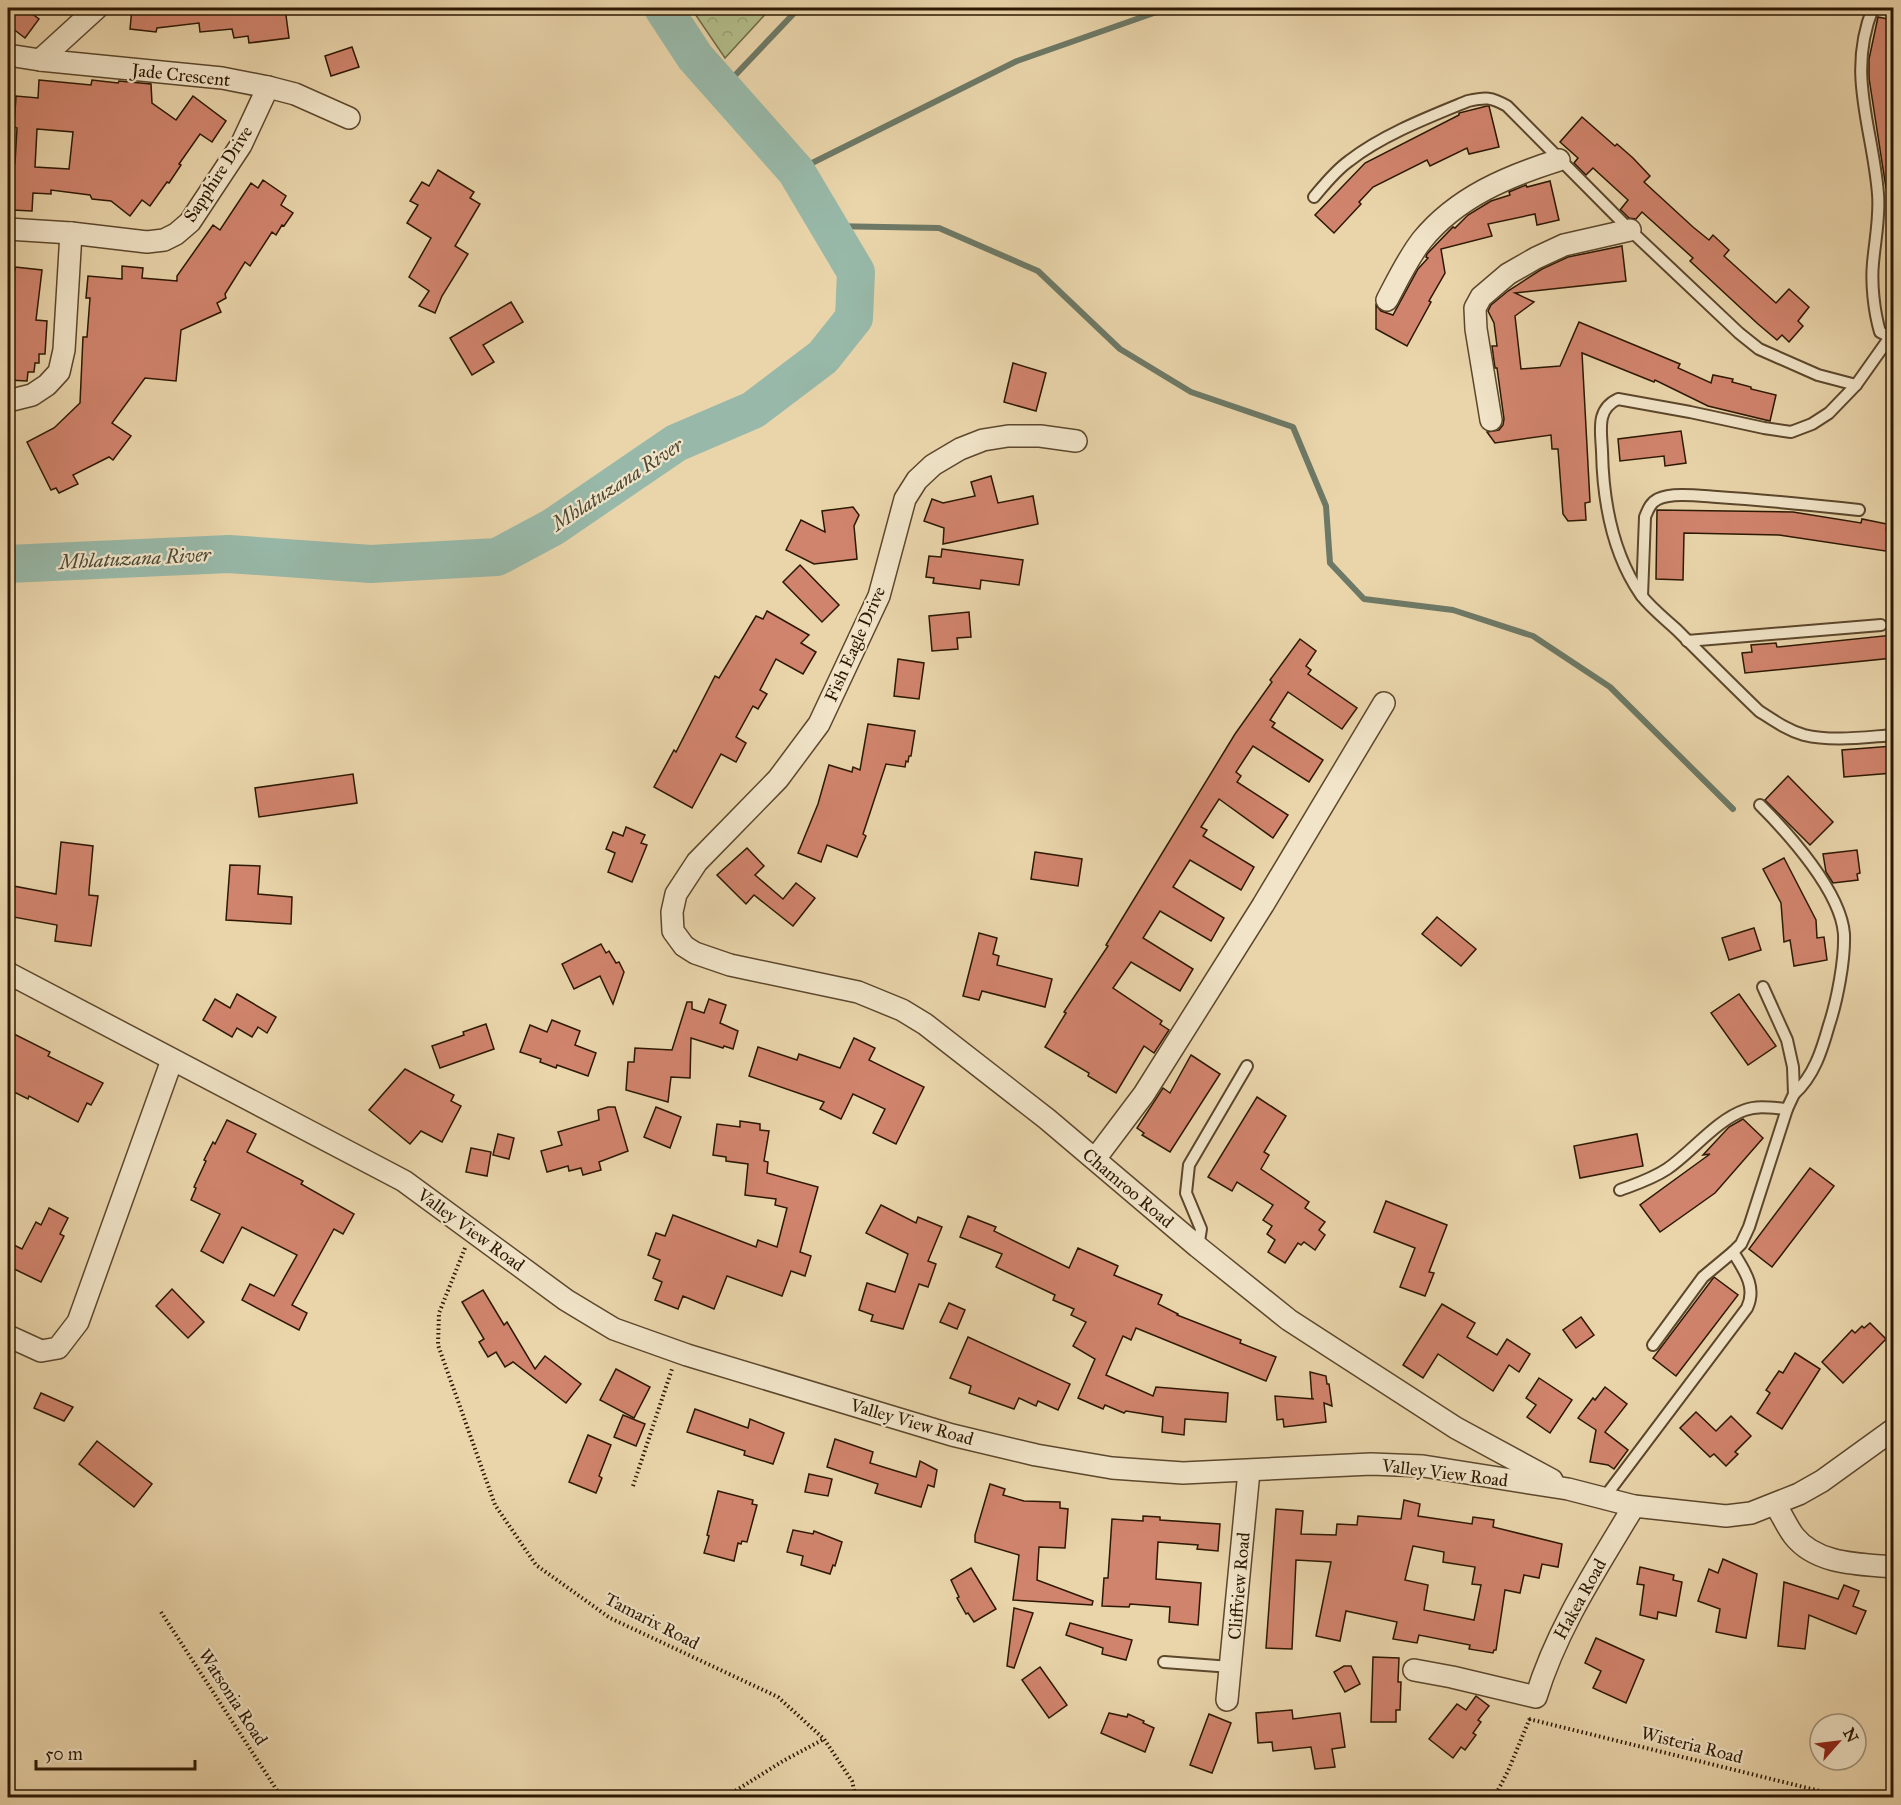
<svg xmlns="http://www.w3.org/2000/svg" width="1901" height="1805" font-family="'IM FELL Great Primer',serif">
<defs>
<pattern id="forest-crowns" width="20" height="18" patternUnits="userSpaceOnUse" patternTransform="scale(1.5)"><rect width="20" height="18" fill="#b3be8c"/><path d="M2 6a3 3 0 1 1 6 0M12 15a3 3 0 1 1 6 0" fill="none" stroke="#9aa377"/></pattern>
</defs>
<rect width="100%" height="100%" fill="#ead5ab"/>
<filter id="stains"><feTurbulence type="fractalNoise" baseFrequency=".00333" numOctaves="4"/><feColorMatrix values="0 0 0 0 .2 0 0 0 0 .09 0 0 0 0 .02 0 0 0 .5 -.17"/></filter>
<radialGradient id="worn" r=".72"><stop offset=".6" stop-color="#630" stop-opacity="0"/><stop offset="1" stop-color="#630" stop-opacity=".3"/></radialGradient>
<path fill="url(#forest-crowns)" stroke="#706b47" stroke-width="1.5" d="M691 8H771L725 58Z"/>
<g fill="none" stroke-linecap="round" stroke-linejoin="round">
<g stroke="#6d7966" stroke-width="6">
<path d="M723 88 799 8"/>
<path d="M796 171 1017 61 1168 8"/>
<path d="M829 226 939 228 1038 271 1120 349 1191 392 1293 427 1326 506 1330 563 1364 599 1453 610 1533 636 1610 687 1733 809"/>
</g>
<path stroke="#98b9a9" stroke-width="38" d="M8 564 229 554 371 564 497 557 553 527 676 443 753 410 823 357 854 318 856 272 796 171 695 57 663 8"/>
</g>
<g fill="#d1846d" stroke="#2c1802" stroke-width="1.5" fill-rule="evenodd">
<path d="M8 8H24L39 19 25 38 8 25Z"/>
<path d="M132 8 171 11 170 8H285L289 38 249 43 248 36 234 38 232 29 200 32 199 23 157 28 156 32 130 29Z"/>
<path d="M1878 17 1893 20V187L1886 188 1869 78V59Z"/>
<path d="M352 47 359 67 331 76 325 56Z"/>
<path d="M39 80 91 85 92 80 118 83 119 81 151 84 152 103 176 120 193 96 226 121 212 142 200 134 179 164 181 165 169 183 167 182 150 206 142 200 130 216 111 201 92 199 90 195 51 190V194L33 193 32 211 12 210 13 192H8V163H15L17 128 14 127 16 96 38 98ZM37 129 73 132 69 169 35 167Z"/>
<path d="M1487 106H1489L1499 147 1469 154 1467 148 1430 166 1427 160 1373 187 1359 202 1361 204 1334 233 1315 215 1365 163 1459 115V113Z"/>
<path d="M1582 117 1615 146 1617 144 1633 158 1650 176 1644 182 1693 227 1709 240 1713 235 1729 250 1724 256 1776 303 1789 289 1809 307 1798 321 1803 326 1789 342 1782 335 1777 340 1758 324 1690 261 1693 258 1642 212 1636 219 1629 218 1622 211 1620 210 1628 200 1593 168 1586 175 1574 163 1578 158 1560 142Z"/>
<path d="M438 170 474 192 470 198 480 204 455 246 468 254 442 296 435 313 419 306 429 291 409 277 431 238 407 223 418 205 410 201 422 182 429 186Z"/>
<path d="M263 180 286 196 281 205 293 213 284 226 282 225 276 235 272 232 250 266 245 262 225 294 226 298 217 303 221 312 181 330 176 381 145 378 112 423 131 436 113 460 109 457 73 475 78 484 59 493 56 488 51 490 27 442 54 428 80 403 83 337H87L90 298H86L88 276 122 279V266L143 268 142 278 177 281V276L213 225 220 230 251 183 258 188Z"/>
<path d="M1550 181 1559 220 1537 225 1535 214 1488 224 1492 236 1441 249 1445 273 1429 301 1431 302 1407 346 1376 329V305L1381 311 1393 315 1418 269 1428 258 1426 257 1427 254 1453 227 1455 228 1468 215 1491 201 1510 195 1509 192 1526 185 1527 187Z"/>
<path d="M1622 246 1626 281 1515 293 1534 302 1515 316 1521 369 1560 366 1579 322 1680 364 1678 368 1711 383 1713 375 1733 379 1732 382 1751 387V389L1776 395 1770 421 1708 406 1655 380 1654 382 1582 353 1590 502 1585 503 1586 520 1568 521 1563 514 1558 449H1552L1551 435 1495 443 1487 432 1499 430 1503 425 1504 419 1497 368H1495L1492 346H1497L1494 323 1488 311 1491 305 1508 291 1542 269 1568 257Z"/>
<path d="M15 267 42 270 36 320 47 321 45 354H39V363H35L34 372H28L27 381 8 380 11 300 8 299V270H15Z"/>
<path d="M511 302 523 322 483 345 494 362 472 375 450 338Z"/>
<path d="M1013 363 1046 373 1036 411 1004 402Z"/>
<path d="M1681 431 1686 463 1665 466 1664 456 1620 461 1618 439Z"/>
<path d="M991 476 998 503 1033 496 1038 524 943 544 944 528 924 521 932 499 943 503 975 496 971 482Z"/>
<path d="M853 507 859 515 854 526 857 559 814 564 786 550 801 520 825 532 822 511Z"/>
<path d="M1657 510 1793 512 1861 523 1862 519 1887 524 1886 530 1893 531V544L1892 552 1779 535 1684 533 1683 580 1656 579Z"/>
<path d="M942 549 1023 560 1019 585 981 580 980 589 933 583 934 578 926 577 929 556 941 557Z"/>
<path d="M800 565 839 605 822 622 783 582Z"/>
<path d="M767 611 809 635 801 643 816 652 803 674 776 659 760 690 767 694 758 709 753 706 736 737 746 743 736 762 721 754 692 808 654 787 674 750 676 752 715 676 719 678 756 616 763 619Z"/>
<path d="M969 612 971 637 957 638 958 649 932 651 929 616Z"/>
<path d="M1893 635V658L1745 673 1742 653 1752 652 1751 645 1776 643 1777 647Z"/>
<path d="M1300 639 1316 651 1306 666 1311 670 1308 674 1357 708 1342 729 1288 692 1270 720 1275 723 1272 727 1323 760 1309 782 1253 746 1236 772 1241 776 1237 782 1288 815 1273 838 1219 799 1201 827 1207 830 1203 836 1254 867 1241 890 1190 860 1173 887 1224 918 1211 941 1160 911 1143 938 1193 969 1180 991 1131 962 1113 988 1162 1021 1160 1024 1169 1030 1154 1053 1144 1046 1116 1093 1088 1076 1089 1073 1045 1047 1066 1013 1064 1012 1108 946 1106 945 1235 734 1272 682 1270 680Z"/>
<path d="M898 659 924 663 919 699 894 696Z"/>
<path d="M868 724 915 731 911 756H909L908 762 906 761 905 767 886 764 863 834 866 836 857 857 827 845 821 862 798 853 818 804 829 765 852 772 853 767 860 770Z"/>
<path d="M1893 746V773L1844 777 1842 750Z"/>
<path d="M353 774 357 803 259 817 255 788Z"/>
<path d="M1788 776 1833 822 1810 845 1765 800Z"/>
<path d="M626 827 645 835 641 843 647 845 632 882 608 872 615 853 606 849 613 832 623 836Z"/>
<path d="M61 842 93 846 89 891V895L98 896 91 946 55 941 57 925 8 916V885L56 894Z"/>
<path d="M747 848 764 866 755 875 783 899 796 883 815 898 793 926 754 895 746 904 717 875Z"/>
<path d="M1857 850 1860 873 1857 874 1858 880 1833 883 1826 872 1823 854Z"/>
<path d="M1035 852 1082 859 1078 886 1031 879Z"/>
<path d="M1784 858 1816 920 1817 938 1824 937 1827 960 1794 966 1790 940 1784 942 1781 903 1763 869Z"/>
<path d="M230 865 260 866 258 894 292 897 291 924 226 920Z"/>
<path d="M1437 917 1476 949 1461 966 1422 934Z"/>
<path d="M1754 928 1761 950 1729 960 1722 938Z"/>
<path d="M979 933 997 938 993 954 999 956 997 965 1052 979 1045 1007 982 991 979 1000 963 996Z"/>
<path d="M601 944 606 953 609 951 616 963 619 962 624 972 613 1004 600 976 574 989 562 964Z"/>
<path d="M237 994 276 1017 267 1033 258 1027 252 1037 237 1028 232 1037 203 1020 215 999 230 1008Z"/>
<path d="M1739 994 1776 1046 1748 1065 1711 1013Z"/>
<path d="M709 999 726 1005 720 1023 738 1031 733 1049 724 1046 723 1048 691 1038 690 1078 671 1077 668 1102 626 1090 628 1062H634L635 1048 672 1050 687 1002H692V1009L704 1013Z"/>
<path d="M552 1020 580 1031 575 1045 596 1053 588 1076 557 1065 556 1068 540 1062 541 1059 520 1052 530 1025 547 1032Z"/>
<path d="M486 1024 494 1049 440 1068 432 1046 464 1035 463 1032Z"/>
<path d="M8 1031 50 1052 48 1056 103 1083 91 1105 87 1103 78 1122 29 1096 28 1099 8 1089Z"/>
<path d="M854 1038 875 1048 869 1060 924 1087 896 1144 873 1133 885 1109 853 1094 841 1119 820 1109 824 1102 749 1076 758 1047 797 1060 799 1054 840 1068Z"/>
<path d="M1191 1055 1220 1074 1170 1152 1142 1135 1144 1133 1137 1128 1163 1088 1170 1093Z"/>
<path d="M405 1069 454 1095 451 1101 461 1106 442 1142 421 1131 410 1144 369 1110Z"/>
<path d="M1257 1097 1286 1116 1264 1152 1269 1155 1261 1169 1309 1202 1305 1208 1325 1222 1319 1230 1325 1235 1315 1250 1304 1242 1301 1245 1298 1243 1285 1263 1268 1252 1275 1240 1267 1234 1272 1226 1263 1220 1273 1205 1237 1182 1232 1191 1208 1177Z"/>
<path d="M608 1107H615L628 1151 599 1162 601 1170 583 1175 581 1168 569 1171 568 1166 547 1172 541 1151 562 1145 558 1132 599 1120 598 1110Z"/>
<path d="M656 1107 681 1117 670 1148 644 1137Z"/>
<path d="M1743 1119 1763 1138 1715 1193 1660 1232 1640 1205 1710 1154 1703 1155 1729 1127Z"/>
<path d="M227 1120 256 1134 247 1152 303 1181 301 1184 354 1214 343 1234 334 1229 292 1305 307 1313 299 1330 242 1300 250 1284 274 1296 297 1255 242 1227 223 1263 201 1251 220 1214 191 1200 196 1188 194 1187 206 1161 204 1160 213 1142 215 1144Z"/>
<path d="M740 1121 760 1124V1130L769 1131 764 1161 768 1162 767 1173 818 1187 800 1252 811 1256 805 1276 791 1271 782 1296 727 1276 714 1309 683 1296 678 1309 655 1300 662 1282 653 1278 660 1260 648 1255 656 1233 665 1236 673 1215 756 1247 758 1240 777 1247 787 1208 775 1205 776 1199 745 1195 748 1164 726 1161V1157L713 1155 717 1124 740 1127Z"/>
<path d="M498 1134 514 1138 509 1159 493 1155Z"/>
<path d="M1637 1134 1643 1166 1580 1178 1574 1146Z"/>
<path d="M471 1148 491 1152 487 1176 466 1172Z"/>
<path d="M1810 1168 1834 1186 1772 1267 1749 1249Z"/>
<path d="M1386 1201 1447 1225 1429 1272 1434 1273 1425 1296 1400 1287 1415 1248 1374 1232Z"/>
<path d="M881 1205 916 1223 918 1217 942 1227 928 1261 936 1264 928 1287 919 1284 903 1329 871 1321 873 1315 859 1310 867 1283 895 1292 908 1254 866 1233Z"/>
<path d="M49 1208 68 1218 60 1234 64 1236 41 1282 8 1266V1259L14 1245 22 1249 36 1222 41 1225Z"/>
<path d="M968 1216 996 1227 994 1231 1069 1268 1078 1248 1118 1266 1114 1275 1162 1295 1158 1304 1178 1314 1177 1315 1241 1340 1240 1343 1276 1357 1266 1381 1136 1328 1131 1340 1123 1336 1106 1375 1153 1396 1156 1387 1228 1393 1226 1422 1185 1419 1184 1435 1162 1432 1163 1417 1126 1411 1124 1413 1105 1405 1103 1409 1078 1398 1095 1359 1073 1346 1086 1322 1071 1315 1074 1309 1053 1300 1055 1295 996 1267 1002 1254 960 1237Z"/>
<path d="M1714 1277 1738 1295 1676 1376 1653 1358Z"/>
<path d="M172 1289 204 1322 188 1338 156 1306Z"/>
<path d="M483 1290 504 1325 507 1322 535 1369 545 1356 581 1384 566 1403 513 1362 505 1367 496 1352 488 1357 479 1342 484 1339 462 1302Z"/>
<path d="M949 1303 965 1310 957 1329 940 1322Z"/>
<path d="M1442 1304 1475 1323 1467 1337 1497 1355 1507 1339 1530 1354 1519 1372 1509 1365 1493 1391 1438 1354 1423 1378 1403 1365Z"/>
<path d="M1581 1317 1594 1335 1576 1348 1563 1330Z"/>
<path d="M1870 1323 1886 1339 1843 1383 1822 1362 1852 1330 1855 1333 1862 1326 1864 1328Z"/>
<path d="M968 1337 1070 1384 1058 1410 1038 1401 1036 1406 1019 1398 1014 1409 969 1393 971 1386 950 1378Z"/>
<path d="M1795 1353 1820 1369 1782 1429 1757 1413 1770 1393 1766 1390 1779 1371 1783 1373Z"/>
<path d="M616 1369 650 1387 634 1418 600 1400Z"/>
<path d="M1310 1372 1326 1376 1327 1384H1329L1332 1406 1324 1403 1326 1422 1284 1427 1283 1419 1277 1420 1275 1396 1314 1399H1312Z"/>
<path d="M1539 1378 1572 1400 1550 1433 1527 1417 1536 1405 1526 1398Z"/>
<path d="M1605 1387 1627 1404 1605 1432 1628 1450 1614 1469 1608 1465 1590 1462 1596 1430 1578 1418 1593 1398 1595 1400Z"/>
<path d="M41 1393 73 1407 64 1421 34 1408Z"/>
<path d="M695 1409 748 1428 750 1419 784 1433 773 1464 744 1455 745 1451 687 1432Z"/>
<path d="M1696 1412 1716 1431 1731 1416 1751 1436 1735 1452 1738 1454 1726 1466 1714 1454 1710 1457 1680 1428Z"/>
<path d="M623 1415 645 1424 636 1446 614 1437Z"/>
<path d="M588 1435 611 1445 599 1476 602 1478 596 1493 569 1482Z"/>
<path d="M835 1439 873 1452 870 1463 916 1477 920 1461 937 1470 934 1487 928 1485 921 1507 875 1493 878 1484 827 1467Z"/>
<path d="M97 1441 152 1484 134 1507 79 1464Z"/>
<path d="M809 1474 832 1479 828 1496 805 1492Z"/>
<path d="M990 1484 1005 1489 1003 1495 1024 1501 1060 1502V1508L1068 1509 1065 1548 1039 1547 1037 1580 1093 1601 1092 1605 1013 1600 1019 1555 975 1542V1535Z"/>
<path d="M718 1491 753 1500 752 1504 757 1505 747 1542 742 1541 741 1544 738 1543 734 1561 704 1553 709 1536 707 1535Z"/>
<path d="M1404 1500 1420 1504 1418 1516 1472 1524 1473 1517 1494 1520 1493 1527 1562 1544 1558 1567 1542 1564 1539 1578 1524 1575 1520 1593 1505 1590 1496 1650H1494L1493 1653 1469 1649 1470 1645 1419 1635 1417 1643 1393 1639 1397 1622 1346 1611 1340 1641 1316 1636 1331 1562 1296 1560 1292 1649 1266 1648 1276 1509 1303 1511 1301 1534 1336 1535 1337 1524 1357 1525 1358 1516 1401 1519ZM1413 1546 1444 1552 1443 1562 1475 1567 1472 1584 1481 1585 1474 1620 1424 1610 1428 1585 1405 1580Z"/>
<path d="M1143 1516 1160 1517V1520L1220 1524 1218 1551 1197 1549 1198 1545 1158 1542 1156 1579 1201 1583 1198 1625 1169 1622 1170 1607 1130 1604 1129 1607 1102 1606 1104 1578H1108L1112 1519 1143 1521Z"/>
<path d="M793 1530 813 1534 814 1531 842 1542 835 1566 833 1565 830 1574 801 1565 803 1556 787 1552Z"/>
<path d="M1723 1559 1757 1574 1746 1638 1716 1632 1720 1609 1698 1601 1709 1569 1718 1573Z"/>
<path d="M1640 1567 1674 1575 1673 1580 1682 1582 1676 1616 1658 1612 1657 1619 1640 1615 1644 1585 1637 1584Z"/>
<path d="M971 1568 996 1609 974 1622 968 1613 966 1614 957 1598 959 1597 951 1580Z"/>
<path d="M1784 1582 1838 1599 1844 1585 1859 1591 1853 1606 1866 1611 1856 1634 1809 1615 1805 1649 1778 1646Z"/>
<path d="M1014 1608 1033 1613 1014 1668 1007 1666Z"/>
<path d="M1070 1623 1132 1640 1126 1660 1102 1654 1103 1648 1066 1635Z"/>
<path d="M1596 1638 1644 1660 1626 1703 1593 1688 1601 1671 1585 1663Z"/>
<path d="M1373 1657 1399 1658 1398 1682H1401L1400 1710H1396V1722H1371Z"/>
<path d="M1344 1666H1351L1360 1684 1345 1692 1334 1672Z"/>
<path d="M1040 1667 1067 1705 1049 1718 1022 1680Z"/>
<path d="M1476 1696 1489 1706 1478 1720 1481 1722 1473 1733 1476 1735 1465 1750 1461 1747 1453 1758 1429 1739 1457 1704 1466 1710Z"/>
<path d="M1292 1710 1293 1719 1340 1713 1345 1747 1332 1749 1335 1767 1315 1769 1311 1747 1273 1751 1272 1742 1258 1743 1256 1713Z"/>
<path d="M1109 1713 1127 1717 1128 1714 1144 1721 1143 1723 1154 1728 1145 1752 1101 1733Z"/>
<path d="M1209 1714 1231 1723 1212 1773 1190 1765Z"/>
</g>
<g fill="none" stroke-linecap="round" stroke-linejoin="round">
<g stroke="#5c472c" stroke-width="14">
<g id="service">
<path d="M1873 8C1846 74 1873 128 1878 194 1880 217 1875 240 1873 263 1871 284 1874 311 1880 332L1890 337 1894 335"/>
<path d="M1314 197C1325 184 1335 171 1349 161 1382 135 1429 117 1468 101 1486 97 1491 97 1507 106L1630 230 1739 333 1759 349 1818 375 1856 385"/>
<path d="M1890 337 1856 385 1829 413 1812 424 1791 432 1764 428 1690 412 1618 399C1596 409 1601 430 1602 451 1603 501 1612 553 1641 595 1651 608 1665 619 1677 630 1704 657 1731 684 1759 711 1773 720 1787 730 1804 735 1833 742 1865 737 1894 735"/>
<path d="M1642 596 1645 517C1648 510 1650 503 1658 499 1672 492 1701 496 1717 497 1765 500 1812 505 1859 510"/>
<path d="M1687 641 1881 625"/>
<path d="M1760 805C1789 834 1841 892 1844 934 1845 960 1837 1001 1829 1025 1822 1050 1814 1076 1794 1094"/>
<path d="M1620 1190C1636 1184 1652 1179 1667 1169 1692 1152 1716 1120 1745 1110 1758 1105 1773 1108 1787 1109"/>
<path d="M1198 1247 1201 1229 1186 1193 1189 1165 1247 1066"/>
<path d="M1653 1345 1703 1277 1733 1252 1741 1244 1749 1227 1787 1109 1794 1094 1793 1067 1787 1040 1763 987"/>
<path d="M1604 1498 1747 1308C1757 1287 1744 1270 1733 1252"/>
<path d="M1164 1662 1231 1667"/>
</g>
</g>
<g stroke="#5c472c" stroke-width="24">
<g id="minor">
<path d="M8 55 40 60 222 78 268 87 295 94 349 118"/>
<path d="M40 60 97 8"/>
<path d="M8 229 71 233 147 242 164 240 176 234 190 222 241 145 268 87"/>
<path d="M1387 300C1398 279 1408 258 1422 240 1457 197 1508 176 1559 160"/>
<path d="M8 401 32 395 47 385 59 372 64 350 71 233"/>
<path d="M1491 420 1476 329 1475 308 1481 297 1508 274 1536 258 1564 245 1630 230"/>
<path d="M1076 441 1040 436H1008L983 440 960 449 933 465 917 480 905 499 879 596 819 724 778 779 697 862 676 894 672 912 673 931 684 946 695 953 730 965 858 992 902 1010 925 1024 1047 1119 1198 1247 1289 1320 1456 1428 1552 1480"/>
<path d="M8 973 404 1181 566 1300 614 1329 687 1355 952 1435 1036 1455 1112 1468 1183 1473 1371 1464 1423 1466 1568 1489 1634 1506 1726 1516 1751 1513 1799 1494 1822 1481 1894 1429"/>
<path d="M1095 1159 1144 1094 1263 905 1384 703"/>
<path d="M8 1336 41 1351 58 1348 78 1322 172 1060"/>
<path d="M1775 1504C1782 1515 1787 1527 1794 1536 1817 1565 1860 1564 1894 1567"/>
<path d="M1414 1670 1452 1677 1536 1697C1557 1628 1597 1568 1634 1506"/>
<path d="M1227 1700 1249 1471"/>
</g>
</g>
<g stroke="#2c1802" stroke-width="4" stroke-dasharray="1.5 3" stroke-linecap="butt">
<path d="M465 1248 439 1313 438 1345 495 1505 536 1565 610 1618 778 1697 824 1739 852 1781 856 1798"/>
<path d="M633 1486 672 1369"/>
<path d="M161 1612 282 1798"/>
<path d="M1529 1719 1848 1798"/>
<path d="M724 1798 783 1761 824 1739"/>
<path d="M1494 1798 1508 1771 1530 1718"/>
</g>
<use href="#service" stroke="#f1e4c8" stroke-width="10"/>
<use href="#minor" stroke="#f1e4c8" stroke-width="21"/>
</g>
<g text-anchor="middle" stroke-width="4.5" stroke-linejoin="round" paint-order="stroke">
<g font-size="18" fill="#2c1802" stroke="#f1e4c8">
<text transform="translate(181 75) rotate(6)" y="6">Jade Crescent</text>
<text transform="translate(218 174) rotate(-57)" y="6">Sapphire Drive</text>
<text transform="translate(855 644) rotate(-66)" y="6">Fish Eagle Drive</text>
<text transform="translate(1128 1188) rotate(40)" y="6">Chamroo Road</text>
<text transform="translate(471 1230) rotate(36)" y="6">Valley View Road</text>
<text transform="translate(912 1422) rotate(16)" y="6">Valley View Road</text>
<text transform="translate(1445 1473) rotate(7)" y="6">Valley View Road</text>
<text transform="translate(1239 1586) rotate(-85)" y="6">Cliffview Road</text>
<text transform="translate(1580 1599) rotate(-61)" y="6">Hakea Road</text>
<text transform="translate(652 1621) rotate(27)" y="6">Tamarix Road</text>
<text transform="translate(233 1697) rotate(57)" y="6">Watsonia Road</text>
<text transform="translate(1692 1745) rotate(14)" y="6">Wisteria Road</text>
</g>
<g font-size="20" font-style="italic" fill="#4c4834" stroke="#f1e4c8">
<text transform="translate(617 484) rotate(-33)" y="7">Mhlatuzana River</text>
<text transform="translate(135 558) rotate(-3)" y="7">Mhlatuzana River</text>
</g>
</g>
<rect width="1901" height="1805" fill="none" stroke="#ead5ab" stroke-width="30"/>
<rect x="9" y="9" width="1883" height="1787" fill="none" stroke="#2c1802" stroke-width="3"/>
<rect x="15" y="15" width="1871" height="1775" fill="none" stroke="#2c1802" stroke-width="1.5"/>
<g transform="translate(1838 1742) rotate(62)"><circle r="28" fill="#f1e4c8" stroke="#a29279" stroke-width="1.5"/>
<path d="M0-4.5L10 22L0 15L-10 22Z" fill="#8f2418"/>
<text y="-9" font-size="16" font-weight="bold" text-anchor="middle" fill="#2c1802">N</text>
</g>
<path d="M36 1760v9h159v-9" fill="none" stroke="#2c1802" stroke-width="3"/>
<text x="45" y="1760" font-size="18" fill="#2c1802" stroke="#f1e4c8" stroke-width="4.5" paint-order="stroke">50 m</text>
<rect width="100%" height="100%" filter="url(#stains)"/>
<rect width="100%" height="100%" fill="url(#worn)"/>
</svg>
